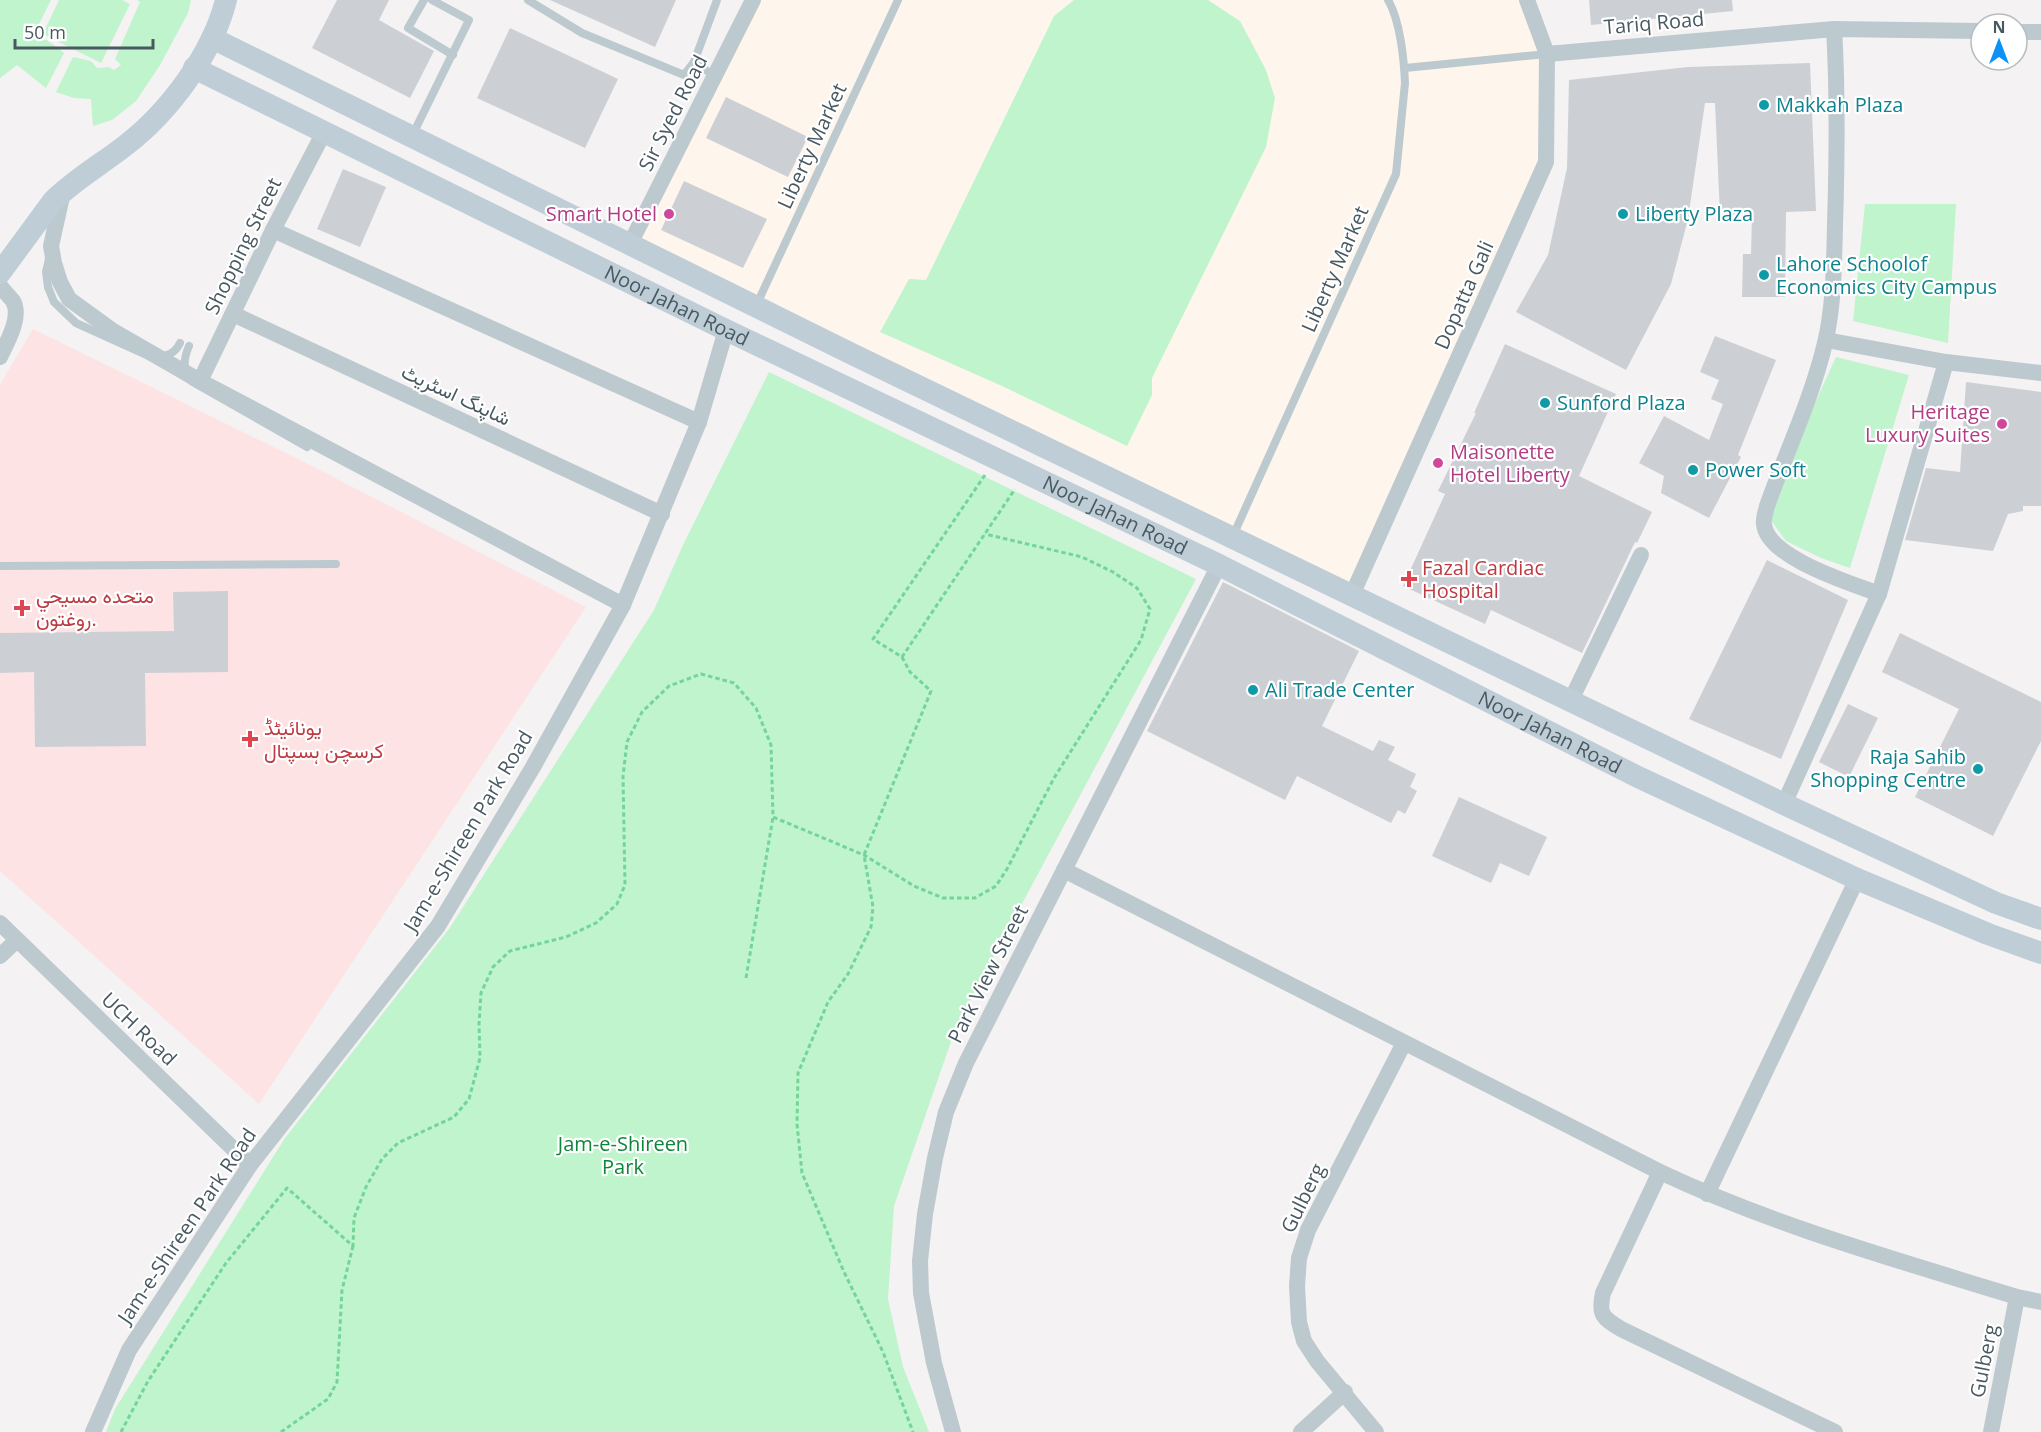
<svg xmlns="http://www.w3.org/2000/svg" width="2041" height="1432" font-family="'Open Sans',Vazirmatn,sans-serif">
<rect width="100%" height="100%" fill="#f4f2f2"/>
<path fill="#fef6ed" d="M753 0H1527L1547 54 1546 162 1352 590 630 244Z"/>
<path fill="#fde3e4" d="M33 329 300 460 586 607 259 1104 0 871V385Z"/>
<g fill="#bff4cc">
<path d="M0 0H51L34 34 39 40H47L64 53 46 88 17 65 0 78Z"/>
<path d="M59 0H122L130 4 101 63 43 34Z"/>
<path d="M137 0H191L188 13 160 65 136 101 112 120 93 126 91 99 74 98 56 92 73 57 91 61 97 68 109 67 114 70 121 65 115 59 140 2Z"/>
<path d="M1074 0H1208L1240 21 1266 70 1275 98 1266 147 1152 378V395L1127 446 1002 386 880 332 909 279 926 280 1054 16Z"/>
<path d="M1865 204H1956L1948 343 1853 321Z"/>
<path d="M1836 357 1909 375 1850 568 1821 558 1786 541 1765 512Z"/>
<path d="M769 372 1196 579 956 1027 894 1206 888 1299 903 1367 929 1432H106L115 1409 285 1138 449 929 654 610 684 543Z"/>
</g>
<g fill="#ccd0d5">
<path d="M337 0H389L379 20 434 51 410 98 312 48Z"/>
<path d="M550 0H676L655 47Z"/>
<path d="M1589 0H1732L1733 11 1591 25Z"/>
<path d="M510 28 618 79 585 148 477 98Z"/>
<path d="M1810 63 1816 211 1786 212 1785 297H1742L1743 254H1751L1752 214 1720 215 1715 103H1705L1688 219 1671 284 1626 370 1516 312 1548 255 1567 168 1569 80 1688 67Z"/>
<path d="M726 97 808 137 788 177 706 138Z"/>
<path d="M343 169 386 187 360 247 317 229Z"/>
<path d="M684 181 767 219 743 268 661 230Z"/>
<path d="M1715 336 1776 360 1738 455 1741 457 1709 518 1661 493 1664 476 1639 463 1664 416 1709 440 1723 404 1711 399 1719 380 1700 372Z"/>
<path d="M1505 344 1616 394 1579 476 1652 512 1637 543 1635 542 1582 653 1491 610 1485 624 1403 586 1445 494 1438 491 1476 413H1474Z"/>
<path d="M1966 382 2041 392V506H2023V511L2008 514 1993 551 1905 540 1926 468 1960 472Z"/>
<path d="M1767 560 1848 600 1781 759 1689 719Z"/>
<path d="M1223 582 1359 651 1322 726 1373 751 1379 740 1395 747 1388 760 1416 774 1410 787 1417 791 1405 814 1398 810 1391 823 1297 776 1285 800 1147 731Z"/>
<path d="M228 591V672L145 673 146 746 35 747 34 672 0 673V633L174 631 173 592Z"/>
<path d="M1900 633 2041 702V741L1993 836 1915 797 1959 709 1882 672Z"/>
<path d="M1848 704 1878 718 1849 777 1819 762Z"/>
<path d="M1459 797 1547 837 1529 876 1500 863 1491 883 1432 856Z"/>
</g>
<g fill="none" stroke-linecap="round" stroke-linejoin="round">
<g stroke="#74d598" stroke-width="3" stroke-dasharray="4.5 3" stroke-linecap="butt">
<path d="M985 475 873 639 902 657 1015 489"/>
<path d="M902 657 910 672 931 691 864 855 873 907 871 927 848 974 828 1002 798 1073 797 1124 802 1173 844 1272 883 1352 913 1432"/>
<path d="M746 978 773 817"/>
<path d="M121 1432 148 1381 226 1263 287 1188 353 1246 354 1218 366 1187 382 1159 398 1143 454 1117 469 1099 480 1058 479 1024 481 993 493 967 510 951 566 937 596 923 617 904 625 885 623 776 627 742 642 712 669 686 701 674 734 683 756 708 771 745 773 817 864 855 914 886 943 898H975L996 886 1007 869 1054 778 1141 640 1150 609 1137 588 1113 572 1082 557 985 534"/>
<path d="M281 1432 328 1399 337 1382 342 1290 353 1246"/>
</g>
<g stroke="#bcc9cf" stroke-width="8">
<path d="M424 0 408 28 453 55"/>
<path d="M528 0 582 33 684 75 694 62 716 77"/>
<path d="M694 62 717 0"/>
<path d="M1405 68 1547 54"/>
<path d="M412 136 469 20 432 0"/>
<path d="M48 287 46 272 49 259"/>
<path d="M756 306 898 0"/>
<path d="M1232 538 1396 174 1405 83C1404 59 1400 20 1388 0"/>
<path d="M0 566 336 564"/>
</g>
<g stroke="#bcc9cf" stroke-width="16">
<path d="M1834 29C1838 94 1837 159 1835 225 1834 263 1834 306 1825 343 1812 398 1786 453 1767 506 1766 511 1763 519 1764 524 1767 558 1851 583 1879 594"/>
<path d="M2017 32H2041"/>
<path d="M1547 54 1834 29 1981 31"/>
<path d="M63 192 51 246 54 263 60 282 69 299 113 331 200 381 623 605"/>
<path d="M273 230 699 422"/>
<path d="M630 244 753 0"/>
<path d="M0 286C4 291 9 296 13 301 22 317 7 342 0 357"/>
<path d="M233 314 662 514"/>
<path d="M1826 340 1946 362 2041 373"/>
<path d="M200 381 273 230 324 132"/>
<path d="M1352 595 1546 162 1547 54 1527 0"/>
<path d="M1571 700 1641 555"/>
<path d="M1784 804 1879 594 1946 362"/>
<path d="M1064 870 1660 1172C1775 1226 1897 1260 2017 1297L2041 1302"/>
<path d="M0 923 250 1165"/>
<path d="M0 956 17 940"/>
<path d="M1660 1172 1603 1293C1598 1315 1603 1318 1621 1329L1835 1432"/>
<path d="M1707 1194 1857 879"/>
<path d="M93 1432 129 1350 250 1165 438 926 533 767 623 605 699 422 726 330"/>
<path d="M953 1432 934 1363 921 1293 920 1261 925 1214 935 1158 946 1112 966 1063 1219 565"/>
<path d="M1301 1432 1345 1392"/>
<path d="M1376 1432 1317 1361 1304 1341 1299 1322 1297 1286 1299 1258 1308 1230 1404 1043"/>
<path d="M1991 1432 2017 1297"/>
</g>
<g stroke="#bfcdd7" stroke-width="22">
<path d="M212 38 852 354 1784 804 1996 903 2041 919"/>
<path id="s1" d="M194 68 726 330 1219 565 1638 777 1857 879 1988 934 2041 953"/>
<path d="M0 273 53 201C75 179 102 164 126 145 169 112 213 53 226 0"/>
</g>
<g stroke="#bcc9cf" stroke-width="8">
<path d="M48 287 54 302 76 323 149 356C161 358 174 356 180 343"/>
<path d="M189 346C183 360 183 368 191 381L307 447"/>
</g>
</g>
<g fill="#0f9aa8" stroke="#fff" stroke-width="2">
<circle cx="1764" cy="105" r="6"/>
<circle cx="1623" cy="214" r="6"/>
<circle cx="1764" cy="275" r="6"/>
<circle cx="1545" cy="403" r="6"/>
<circle cx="1693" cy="470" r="6"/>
<circle cx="1253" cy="690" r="6"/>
<circle cx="1978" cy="769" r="6"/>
</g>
<g fill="#d1479c" stroke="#fff" stroke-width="2">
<circle cx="669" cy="214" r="6"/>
<circle cx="2002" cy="424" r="6"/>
<circle cx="1438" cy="463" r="6"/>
</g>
<g fill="#e0444e" stroke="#fff" stroke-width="2">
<path d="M1406 570h6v6h6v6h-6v6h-6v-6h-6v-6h6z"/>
<path d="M19 599h6v6h6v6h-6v6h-6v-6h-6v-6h6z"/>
<path d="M247 730h6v6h6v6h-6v6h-6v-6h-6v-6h6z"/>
</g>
<g text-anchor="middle" stroke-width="4.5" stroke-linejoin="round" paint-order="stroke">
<g font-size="20" fill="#485961" stroke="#fff">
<text transform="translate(1654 23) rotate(-5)" y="7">Tariq Road</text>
<text transform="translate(673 113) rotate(-63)" y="7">Sir Syed Road</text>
<text transform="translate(812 146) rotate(-65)" y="7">Liberty Market</text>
<text transform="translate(243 246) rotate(-64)" y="7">Shopping Street</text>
<text transform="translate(1335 269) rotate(-66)" y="7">Liberty Market</text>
<text transform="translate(1464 295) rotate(-66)" y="7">Dopatta Gali</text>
<text dy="7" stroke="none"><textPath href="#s1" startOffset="538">Noor Jahan Road</textPath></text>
<text transform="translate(456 395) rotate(25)" y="7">شاپنگ اسٹریٹ</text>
<text dy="7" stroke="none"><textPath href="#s1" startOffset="1024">Noor Jahan Road</textPath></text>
<text dy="7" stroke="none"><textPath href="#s1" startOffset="1510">Noor Jahan Road</textPath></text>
<text transform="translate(468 831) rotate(-59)" y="7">Jam-e-Shireen Park Road</text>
<text transform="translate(988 974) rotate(-63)" y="7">Park View Street</text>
<text transform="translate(139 1029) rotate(44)" y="7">UCH Road</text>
<text transform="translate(1303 1198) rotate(-64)" y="7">Gulberg</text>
<text transform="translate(187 1226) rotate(-56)" y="7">Jam-e-Shireen Park Road</text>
<text transform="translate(1984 1361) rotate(-79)" y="7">Gulberg</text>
</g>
<g font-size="20" fill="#0d838f" stroke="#fff" text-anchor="start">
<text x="1776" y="112">Makkah Plaza</text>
<text x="1635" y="221">Liberty Plaza</text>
<text x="1776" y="271">Lahore Schoolof<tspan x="1776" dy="23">Economics City Campus</tspan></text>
<text x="1557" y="410">Sunford Plaza</text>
<text x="1705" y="477">Power Soft</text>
<text x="1265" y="697">Ali Trade Center</text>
<text x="1966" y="764" text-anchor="end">Raja Sahib<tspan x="1966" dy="23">Shopping Centre</tspan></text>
</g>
<g font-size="20" fill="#b23c85" stroke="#fff" text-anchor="end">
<text x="657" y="221">Smart Hotel</text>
<text x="1990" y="419">Heritage<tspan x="1990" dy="23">Luxury Suites</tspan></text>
<text x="1450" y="459" text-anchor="start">Maisonette<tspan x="1450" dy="23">Hotel Liberty</tspan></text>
</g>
<g font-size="20" fill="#be3a42" stroke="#fff" text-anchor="start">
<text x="1422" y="575">Fazal Cardiac<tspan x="1422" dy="23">Hospital</tspan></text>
<text x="36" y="603">متحده مسیحي<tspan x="36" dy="23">روغتون.</tspan></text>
<text x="264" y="735">یونائیٹڈ<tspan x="264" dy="23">کرسچن ہسپتال</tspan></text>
</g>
<g font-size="20" fill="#10853b" stroke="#fff">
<text x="623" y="1151">Jam-e-Shireen<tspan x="623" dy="23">Park</tspan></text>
</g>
</g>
<g transform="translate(1999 42)"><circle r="28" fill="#ffffff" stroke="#b6bdc0" stroke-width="1.5"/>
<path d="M0-4.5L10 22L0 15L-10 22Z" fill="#0c91f4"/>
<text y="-9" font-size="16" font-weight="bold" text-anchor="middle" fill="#485961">N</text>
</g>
<path d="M15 39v9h138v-9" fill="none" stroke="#485961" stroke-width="3"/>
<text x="24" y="39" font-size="18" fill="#485961" stroke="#ffffff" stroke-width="4.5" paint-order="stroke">50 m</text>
</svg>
